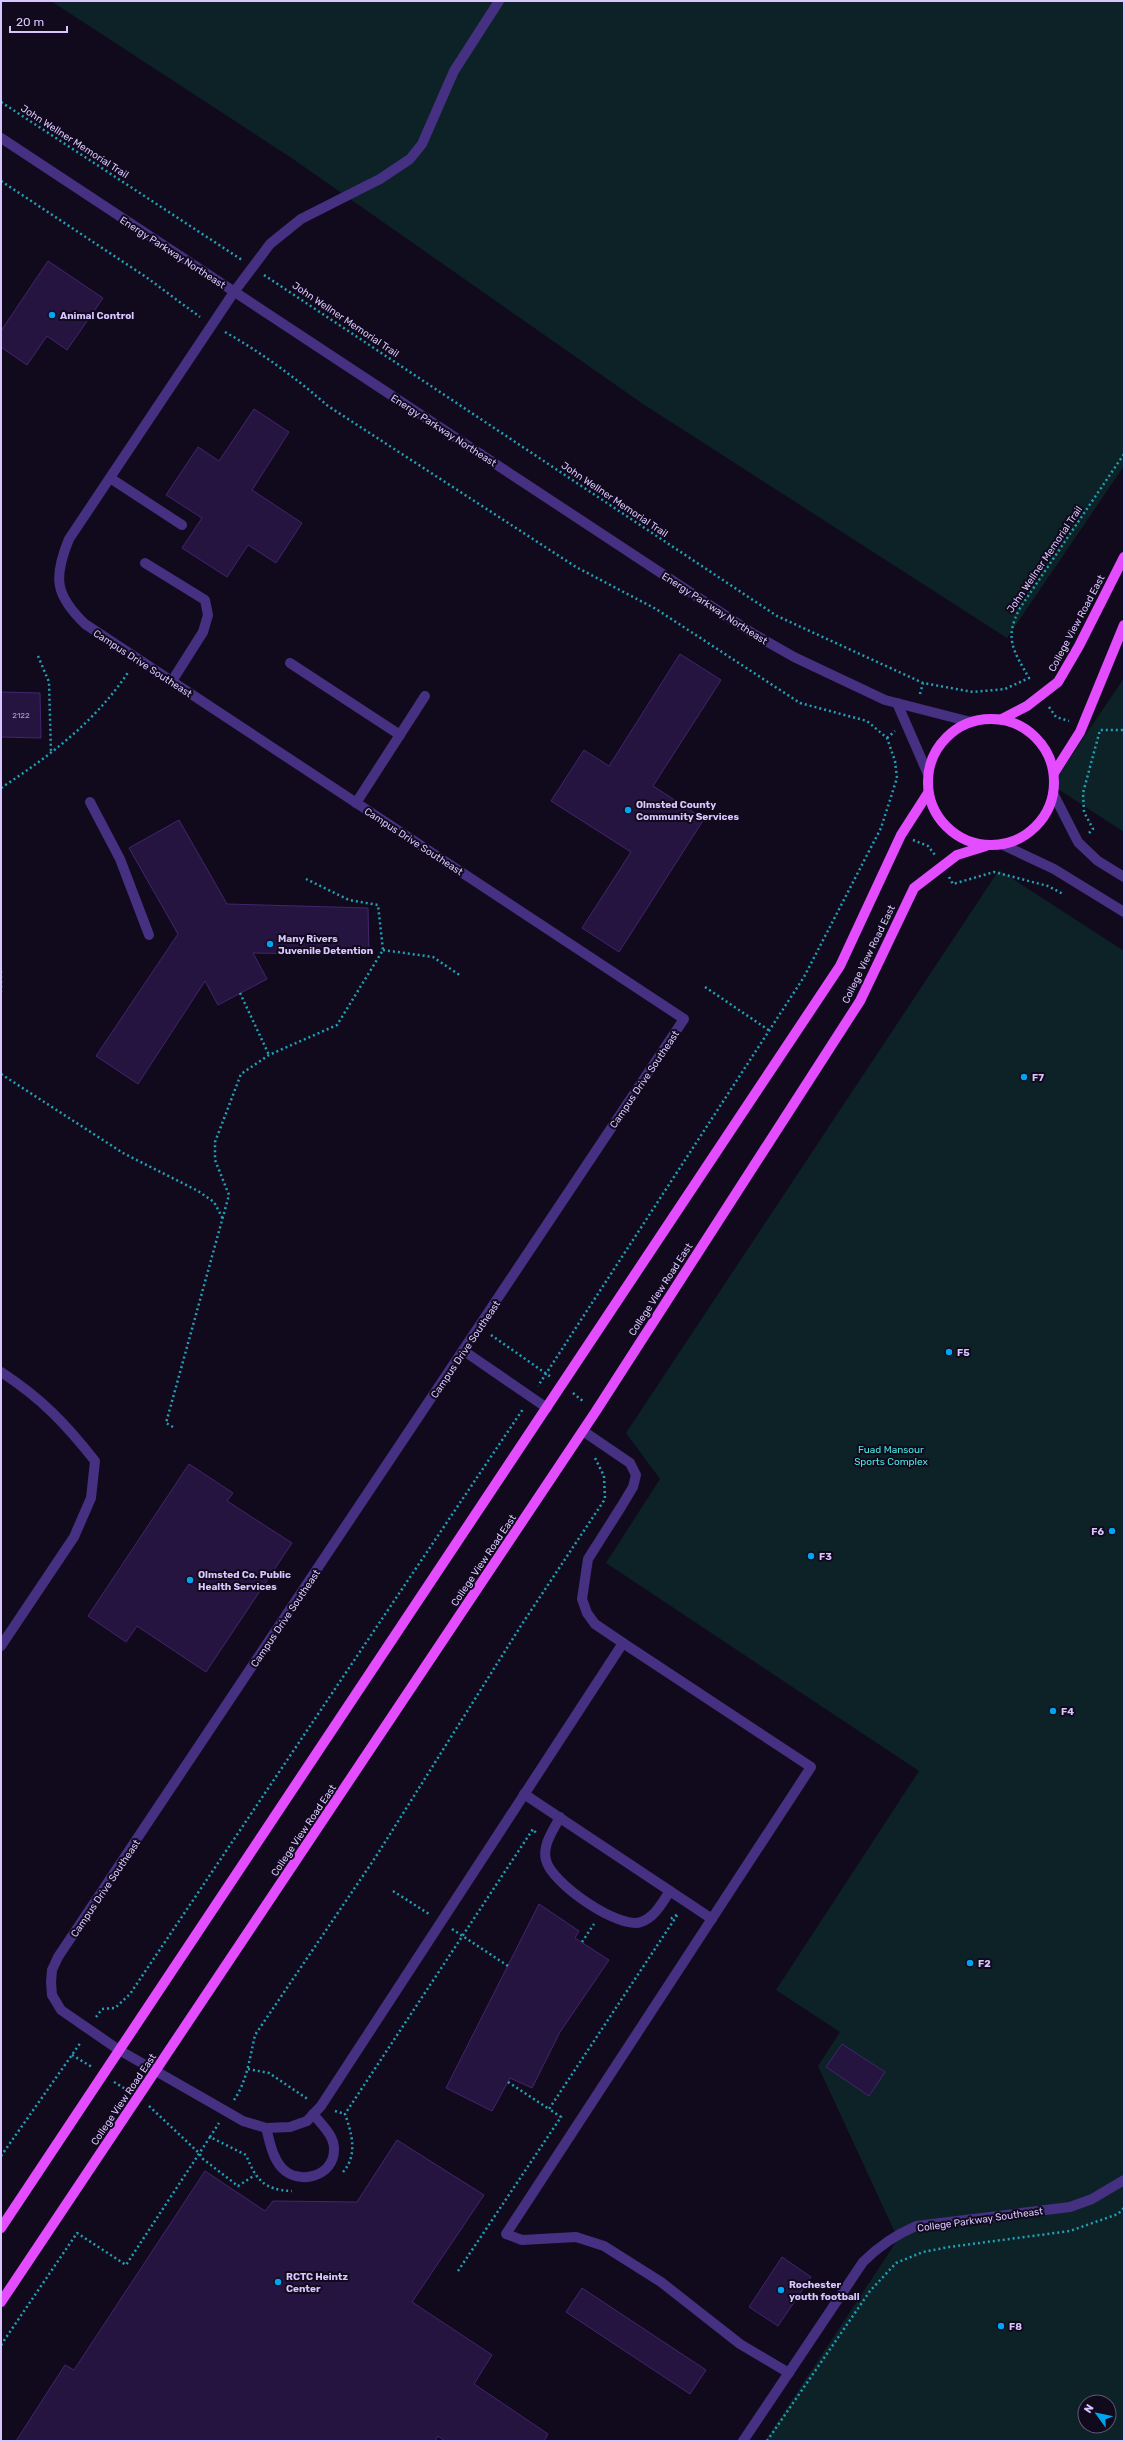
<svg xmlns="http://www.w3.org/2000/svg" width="1125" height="2442" font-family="Rubik,sans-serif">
<rect width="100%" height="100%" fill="#110a1d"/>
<g fill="#0c2227" fill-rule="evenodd">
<path d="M51 1H1124V466L1007 638 643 404 293 159Z"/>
<path d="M1124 678V832L1052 785Z"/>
<path d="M999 870 1124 951V2441H765L898 2239 818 2066 840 2032 776 1990 919 1771 606 1563 660 1479 626 1433ZM1085 2402H1109V2426H1085Z"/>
</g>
<g fill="#261440" stroke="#43246e">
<path d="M48 261 103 298 67 350 47 336 27 365 1 347V331Z"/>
<path d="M254 409 289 432 252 490 302 523 276 563 248 545 227 577 182 548 202 518 166 495 198 447 219 461Z"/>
<path d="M680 654 721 680 653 786 704 819 619 952 582 928 631 852 551 801 584 750 609 766Z"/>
<path d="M1 692 40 693 41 738 1 737Z"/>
<path d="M179 820 227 904 368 908 369 955 253 953 267 979 218 1005 205 981 138 1084 96 1056 178 934 129 848Z"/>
<path d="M189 1464 233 1493 227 1501 292 1543 206 1672 137 1626 126 1642 88 1616Z"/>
<path d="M539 1904 579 1931 575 1938 609 1960 560 2032 532 2088 510 2078 492 2111 446 2088Z"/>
<path d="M842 2044 885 2072 869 2096 826 2067Z"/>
<path d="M397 2140 484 2195 412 2302 492 2355 474 2384 548 2434 544 2441H445L438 2436 435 2441H16L65 2365 74 2370 205 2171 265 2211 273 2201 357 2202Z"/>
<path d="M782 2257 811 2277 778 2326 749 2307Z"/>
<path d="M582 2288 706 2370 690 2394 566 2312Z"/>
</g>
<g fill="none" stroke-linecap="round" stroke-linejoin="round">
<g stroke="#22a0b7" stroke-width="2.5" stroke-dasharray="2 3" stroke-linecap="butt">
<path d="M1 102 242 260"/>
<path d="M1 181 146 277 200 317"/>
<path d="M264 275 777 616 923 683 973 692 1005 689 1029 678C1013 650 1004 638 1020 608L1124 454"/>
<path d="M225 332C262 353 296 378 328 406L576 567 656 609 800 703 867 721 887 738 895 761 897 778 881 828 804 977 538 1386"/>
<path d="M38 656 49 682 51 753"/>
<path d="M920 694 923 683"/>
<path d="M1049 707 1056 717 1069 721"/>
<path d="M887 738 895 731"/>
<path d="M1 788C51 755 96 721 129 671"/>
<path d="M1089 833 1093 829 1084 812 1083 793 1100 730H1124"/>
<path d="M913 840 928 846 935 855"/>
<path d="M949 877 953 884 994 872 1048 886 1063 894"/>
<path d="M383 950 433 957 461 976"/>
<path d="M1 971V992"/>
<path d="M705 987 770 1031"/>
<path d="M240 993 269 1055"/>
<path d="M1 1074 123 1153 198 1191 214 1202 223 1219"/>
<path d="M491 1335 551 1377"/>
<path d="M573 1393 584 1402"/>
<path d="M173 1427 166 1423 229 1195 215 1160V1142L241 1074 269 1055 337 1025 383 950 378 905 349 900 306 879"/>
<path d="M393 1891 429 1914"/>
<path d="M452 1929 508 1966"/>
<path d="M582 1942 594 1924"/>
<path d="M96 2017 102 2009 115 2008 130 1994 523 1409"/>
<path d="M72 2055 92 2067"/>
<path d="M248 2069 269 2073 309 2100"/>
<path d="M114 2082 127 2090"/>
<path d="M508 2082 549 2109"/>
<path d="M234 2100C247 2081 250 2057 255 2035L375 1858 522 1624 605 1499 604 1476 594 1456"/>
<path d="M149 2106 199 2153 203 2159 238 2186 255 2175"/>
<path d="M335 2111 345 2114"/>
<path d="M210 2137 219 2123"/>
<path d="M1 2156 81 2042"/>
<path d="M343 2172C358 2155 352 2134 345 2114L533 1829 536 1833"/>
<path d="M458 2271 561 2117 549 2109 678 1914 669 1920"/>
<path d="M1 2345 77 2233 126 2265 210 2137 246 2155C256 2179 263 2190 292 2191"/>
<path d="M767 2441 870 2291 896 2263 923 2252 949 2247 1070 2231 1118 2214 1124 2208"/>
</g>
<g stroke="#453081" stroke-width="10">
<path d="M499 1 454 71 422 144 410 159 380 179 301 219 270 244 234 292 69 539C53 578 55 595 85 624L684 1019 58 1957 52 1970 51 1982 52 1995 61 2010 119 2050 210 2102 243 2121 266 2128 290 2127 307 2121 321 2106 623 1643"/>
<path d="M1 138 752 633 794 657 885 700 971 722"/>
<path d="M110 478 182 525"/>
<path d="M145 563 205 600 208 615 203 632 172 681"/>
<path d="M290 663 400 735"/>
<path d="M897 703 928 774"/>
<path d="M1054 795 1078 842 1098 861 1124 877"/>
<path d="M90 802 120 859 149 935"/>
<path d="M356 803 425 696"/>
<path d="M1003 845 1054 869 1124 912"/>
<path d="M464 1351 547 1408"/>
<path d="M1 1372C42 1399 65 1423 95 1461L91 1498 74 1537 1 1646"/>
<path d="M583 1431 630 1463 636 1475 633 1487 621 1507 588 1559 582 1599 587 1613 595 1624 623 1643 811 1767 506 2234 522 2240 576 2237 604 2246 661 2282 740 2344 789 2373"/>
<path d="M524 1794 712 1919"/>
<path d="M560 1817C553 1831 542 1845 546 1860 551 1883 619 1930 641 1922 655 1917 662 1903 670 1891"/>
<path d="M266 2128C270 2142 272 2157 282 2168 299 2186 334 2176 334 2150 335 2136 321 2124 313 2114"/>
<path d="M743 2441 863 2262C879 2246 895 2235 916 2226L1070 2207 1092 2199 1124 2180"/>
</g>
<g stroke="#e34dff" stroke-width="10">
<circle cx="991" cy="782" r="63"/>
<path d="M1002 719 1027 706 1058 682 1079 646 1124 557"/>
<path d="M1054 773 1080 732 1124 625"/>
<path d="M1 2228 840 966 901 835 928 793"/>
<path d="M1 2302 596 1411 860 1001 914 888 957 855 986 846"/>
</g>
</g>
<g fill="#00a4f1" stroke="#110a1d" stroke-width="1.5">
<circle cx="52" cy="315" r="4"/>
<circle cx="628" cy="810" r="4"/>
<circle cx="270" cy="944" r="4"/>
<circle cx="1024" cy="1077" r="4"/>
<circle cx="949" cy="1352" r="4"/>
<circle cx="1112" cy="1531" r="4"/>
<circle cx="811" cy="1556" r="4"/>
<circle cx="190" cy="1580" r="4"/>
<circle cx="1053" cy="1711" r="4"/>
<circle cx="970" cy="1963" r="4"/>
<circle cx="278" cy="2282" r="4"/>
<circle cx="781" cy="2290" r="4"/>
<circle cx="1001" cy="2326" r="4"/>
</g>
<g text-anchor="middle" stroke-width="4" stroke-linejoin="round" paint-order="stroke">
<g font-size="8" fill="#ac9acf">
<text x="21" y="718">2122</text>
</g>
<g font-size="10" fill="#d9c6ff" stroke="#110a1d">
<text transform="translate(75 141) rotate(33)" y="4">John Wellner Memorial Trail</text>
<text transform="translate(173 252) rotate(33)" y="4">Energy Parkway Northeast</text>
<text transform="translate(346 319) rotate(34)" y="4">John Wellner Memorial Trail</text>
<text transform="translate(444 430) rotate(33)" y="4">Energy Parkway Northeast</text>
<text transform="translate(615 499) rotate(34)" y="4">John Wellner Memorial Trail</text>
<text transform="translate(1044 559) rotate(-56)" y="4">John Wellner Memorial Trail</text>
<text transform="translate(715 608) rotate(33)" y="4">Energy Parkway Northeast</text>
<text transform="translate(1076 623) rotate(-62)" y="4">College View Road East</text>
<text transform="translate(143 663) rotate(33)" y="4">Campus Drive Southeast</text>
<text transform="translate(414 841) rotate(33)" y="4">Campus Drive Southeast</text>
<text transform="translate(868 954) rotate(-64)" y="4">College View Road East</text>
<text transform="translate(644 1079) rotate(-56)" y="4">Campus Drive Southeast</text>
<text transform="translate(660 1289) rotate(-57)" y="4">College View Road East</text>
<text transform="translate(465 1349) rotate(-56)" y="4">Campus Drive Southeast</text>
<text transform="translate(483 1560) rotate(-56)" y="4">College View Road East</text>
<text transform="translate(285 1618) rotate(-56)" y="4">Campus Drive Southeast</text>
<text transform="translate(303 1830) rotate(-56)" y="4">College View Road East</text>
<text transform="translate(105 1888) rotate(-56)" y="4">Campus Drive Southeast</text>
<text transform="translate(123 2099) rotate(-56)" y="4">College View Road East</text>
<text transform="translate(980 2219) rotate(-8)" y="4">College Parkway Southeast</text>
</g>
<g font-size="10" font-weight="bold" fill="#d9c6ff" stroke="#110a1d" text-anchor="start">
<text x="60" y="319">Animal Control</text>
<text x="636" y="808">Olmsted County<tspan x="636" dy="12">Community Services</tspan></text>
<text x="278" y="942">Many Rivers<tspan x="278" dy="12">Juvenile Detention</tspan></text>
<text x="1032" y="1081">F7</text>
<text x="957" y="1356">F5</text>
<text x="1104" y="1535" text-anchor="end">F6</text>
<text x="819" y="1560">F3</text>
<text x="198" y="1578">Olmsted Co. Public<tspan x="198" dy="12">Health Services</tspan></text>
<text x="1061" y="1715">F4</text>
<text x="978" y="1967">F2</text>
<text x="286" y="2280">RCTC Heintz<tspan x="286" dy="12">Center</tspan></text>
<text x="789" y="2288">Rochester<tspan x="789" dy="12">youth football</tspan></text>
<text x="1009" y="2330">F8</text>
</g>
<g font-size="10" fill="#48e9e4" stroke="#110a1d">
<text x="891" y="1453">Fuad Mansour<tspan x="891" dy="12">Sports Complex</tspan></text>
</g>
</g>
<rect width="1125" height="2442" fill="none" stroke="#d9c6ff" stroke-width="4"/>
<g transform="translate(1097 2414) rotate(303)"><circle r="19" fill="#110a1d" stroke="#615577"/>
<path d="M0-3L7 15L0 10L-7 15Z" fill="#00a4f1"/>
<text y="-6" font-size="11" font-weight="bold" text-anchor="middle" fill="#d9c6ff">N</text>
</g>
<path d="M10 26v6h57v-6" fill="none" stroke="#d9c6ff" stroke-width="2"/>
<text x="16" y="26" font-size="12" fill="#d9c6ff" stroke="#110a1d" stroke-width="3" paint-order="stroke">20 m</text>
</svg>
